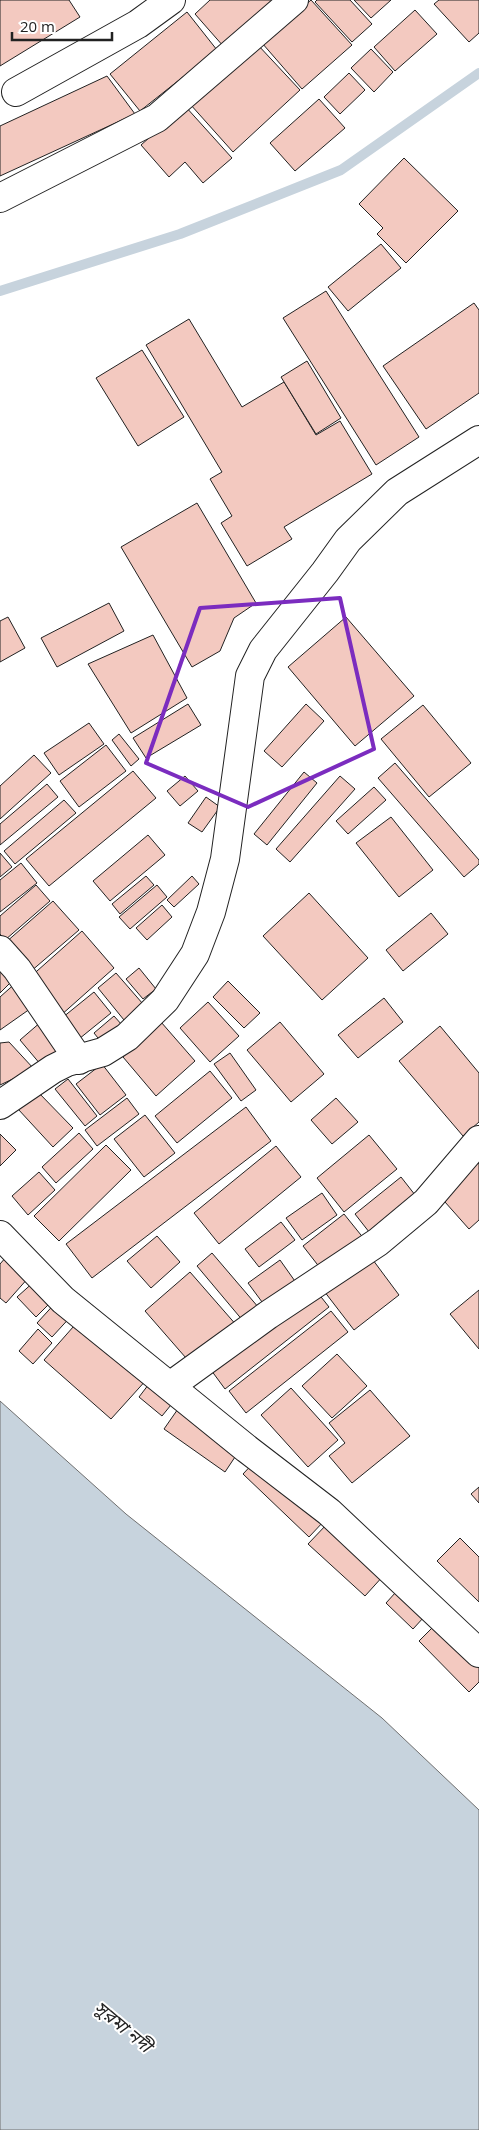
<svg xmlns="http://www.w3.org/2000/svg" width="479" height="2130" font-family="'Open Sans','Noto Sans Bengali',sans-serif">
<rect width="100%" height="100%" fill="#fff"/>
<path fill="#c7d3dd" stroke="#6f6f6f" d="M0 1401 126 1514 382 1718 479 1810V2130H0Z"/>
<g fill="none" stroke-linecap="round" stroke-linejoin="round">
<path stroke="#c7d3dd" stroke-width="10" d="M0 291 180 234 341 170 479 73"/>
</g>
<g fill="#f3c9c0" stroke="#222">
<path d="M0 0H69L80 17 0 66Z"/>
<path d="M210 0H278L224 47 195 14Z"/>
<path d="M311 0 352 45 302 89 262 43Z"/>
<path d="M317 0H350L372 24 352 42 315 2Z"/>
<path d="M354 0H391L371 18Z"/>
<path d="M439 0H479V33L469 42 434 4Z"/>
<path d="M415 10 437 34 395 71 374 47Z"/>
<path d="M187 12 217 50 140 111 110 74Z"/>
<path d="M257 44 300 90 233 152 190 104Z"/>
<path d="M371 49 393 72 374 92 351 68Z"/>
<path d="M349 73 365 90 340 114 324 97Z"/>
<path d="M107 76 135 114 0 176V126Z"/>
<path d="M319 99 345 128 295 171 270 143Z"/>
<path d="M185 106 232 158 203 183 185 162 169 177 141 145Z"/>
<path d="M404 158 458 211 406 263 377 234 383 228 359 204Z"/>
<path d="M381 244 401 268 348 311 328 287Z"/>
<path d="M326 291 419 437 376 465 283 318Z"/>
<path d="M474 303 479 310V393L426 429 383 366Z"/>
<path d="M189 319 242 407 284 382 316 435 340 421 372 474 284 527 292 539 247 566 221 523 232 516 210 479 222 472 146 345Z"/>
<path d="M142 350 184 417 138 446 96 378Z"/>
<path d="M307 361 341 418 316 434 281 377Z"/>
<path d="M197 503 256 603 234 618 220 651 192 667 121 547Z"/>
<path d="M109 603 124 631 57 667 41 638Z"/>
<path d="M8 617 25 648 0 662V621Z"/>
<path d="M346 617 414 696 355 746 288 667Z"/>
<path d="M153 635 187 698 131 733 88 664Z"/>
<path d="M188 704 201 725 146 758 133 738Z"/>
<path d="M306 704 324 721 282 767 264 751Z"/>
<path d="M423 705 471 763 429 797 381 739Z"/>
<path d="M89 723 104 744 59 775 44 753Z"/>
<path d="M119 734 139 759 131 766 112 740Z"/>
<path d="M106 745 126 771 79 807 60 781Z"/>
<path d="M34 755 51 773 0 819V786Z"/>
<path d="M395 763 479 860V864L464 877 378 778Z"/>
<path d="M133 771 156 798 49 886 26 859Z"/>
<path d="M304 772 317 783 267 845 254 834Z"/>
<path d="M185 776 198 791 180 806 167 791Z"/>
<path d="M340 776 355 789 290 862 276 849Z"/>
<path d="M47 784 58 797 0 845V824Z"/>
<path d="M374 787 386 800 348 834 336 821Z"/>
<path d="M206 797 220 807 202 832 188 823Z"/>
<path d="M64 800 76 813 15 864 4 851Z"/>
<path d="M391 817 433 870 399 897 356 843Z"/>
<path d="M148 835 165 855 110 901 93 881Z"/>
<path d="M0 853 12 867 0 877Z"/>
<path d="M21 863 37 883 0 912V880Z"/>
<path d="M146 876 154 885 120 914 112 904Z"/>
<path d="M192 876 199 884 174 907 167 900Z"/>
<path d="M36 885 50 901 5 940 0 934V916Z"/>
<path d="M157 885 167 897 130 929 119 917Z"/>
<path d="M309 893 368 958 322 1000 263 936Z"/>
<path d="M53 901 79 930 30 972 5 943Z"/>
<path d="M162 905 172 917 147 940 136 928Z"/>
<path d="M431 913 448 934 403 971 386 950Z"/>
<path d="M82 931 114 968 60 1016 28 979Z"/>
<path d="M0 958 16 977 0 993Z"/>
<path d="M139 968 156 989 143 999 126 979Z"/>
<path d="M116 973 143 1004 124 1020 98 988Z"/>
<path d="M18 981 37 1004 0 1030V997Z"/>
<path d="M228 981 260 1013 244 1028 213 997Z"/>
<path d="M94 992 111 1013 74 1043 57 1022Z"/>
<path d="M384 998 403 1022 358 1058 338 1035Z"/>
<path d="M208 1002 239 1036 210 1062 180 1028Z"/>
<path d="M114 1016 122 1025 102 1043 94 1033Z"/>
<path d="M42 1021 63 1047 41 1065 20 1040Z"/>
<path d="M161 1022 195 1061 156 1096 123 1057Z"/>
<path d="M280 1022 324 1074 291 1102 247 1050Z"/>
<path d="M440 1026 479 1073V1122L463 1136 399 1061Z"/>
<path d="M9 1042 34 1069 0 1085V1043Z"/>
<path d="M230 1053 256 1090 241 1101 214 1064Z"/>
<path d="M102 1064 126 1095 100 1115 76 1084Z"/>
<path d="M210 1071 232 1098 177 1143 155 1116Z"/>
<path d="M68 1079 97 1116 85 1126 55 1089Z"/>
<path d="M37 1091 73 1128 53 1147 18 1109Z"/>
<path d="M127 1098 139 1114 97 1146 85 1130Z"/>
<path d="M336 1098 358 1122 332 1144 311 1120Z"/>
<path d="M246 1107 271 1141 92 1278 66 1244Z"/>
<path d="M145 1115 175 1153 144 1177 114 1139Z"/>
<path d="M79 1133 93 1149 56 1183 42 1167Z"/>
<path d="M0 1134 16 1150 0 1166Z"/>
<path d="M369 1135 397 1169 344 1212 317 1178Z"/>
<path d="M106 1145 131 1170 59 1241 34 1216Z"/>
<path d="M276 1146 301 1177 219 1244 194 1213Z"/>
<path d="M475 1159 479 1164V1220L469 1229 437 1193Z"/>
<path d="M39 1172 55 1190 28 1215 12 1196Z"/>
<path d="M401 1177 419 1200 373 1237 355 1214Z"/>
<path d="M322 1193 337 1215 302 1240 286 1218Z"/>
<path d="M344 1214 365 1240 324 1273 303 1246Z"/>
<path d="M281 1222 295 1240 259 1267 245 1249Z"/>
<path d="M157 1236 180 1262 151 1288 127 1261Z"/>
<path d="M212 1253 259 1308 244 1322 197 1266Z"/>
<path d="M7 1256 29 1277 6 1303 0 1298V1264Z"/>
<path d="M370 1256 399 1295 354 1330 324 1291Z"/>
<path d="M280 1260 297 1284 265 1306 248 1283Z"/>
<path d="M190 1272 238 1327 193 1366 145 1311Z"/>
<path d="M36 1280 54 1299 36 1317 17 1297Z"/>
<path d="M314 1288 329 1307 225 1389 211 1370Z"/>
<path d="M479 1290V1349L450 1314Z"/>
<path d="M59 1299 74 1313 52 1337 37 1323Z"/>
<path d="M331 1311 348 1332 246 1413 229 1391Z"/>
<path d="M81 1318 148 1378 111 1419 44 1360Z"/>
<path d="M38 1329 52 1343 33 1364 19 1351Z"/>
<path d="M337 1354 367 1386 332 1418 302 1386Z"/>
<path d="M152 1380 175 1400 162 1416 139 1397Z"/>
<path d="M291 1388 338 1440 308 1467 261 1415Z"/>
<path d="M370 1390 410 1436 352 1483 329 1456 345 1443 329 1423Z"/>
<path d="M180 1406 241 1448 225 1472 164 1429Z"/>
<path d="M258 1458 324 1521 309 1537 243 1474Z"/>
<path d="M479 1487V1503L471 1494Z"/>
<path d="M327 1524 384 1575 365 1596 308 1544Z"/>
<path d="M460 1538 479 1557V1602L437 1561Z"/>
<path d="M396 1592 424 1617 413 1629 386 1603Z"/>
<path d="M436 1624 479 1667V1682L469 1692 419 1641Z"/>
</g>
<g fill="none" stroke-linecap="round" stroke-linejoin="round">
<g stroke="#222" stroke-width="30">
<g id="street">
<path d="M16 92 138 24 171 0"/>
<path d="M0 198 157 118 294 0"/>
<path d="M0 950 17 969 79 1060"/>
<path d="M0 1105 53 1069 67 1062 103 1052 127 1037 165 1000 195 954 211 912 225 859 250 676 263 650 325 572 348 540 397 492 479 440"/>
<path d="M170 1386 268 1315 378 1242 426 1202 479 1140"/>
</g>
</g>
<g stroke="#222" stroke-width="30">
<path id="secondary" d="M0 1235 63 1300 247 1449 329 1512 479 1653"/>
</g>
<use href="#street" stroke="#fff" stroke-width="28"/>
<use href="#secondary" stroke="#fff" stroke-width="28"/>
</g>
<path fill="none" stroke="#7b2cbf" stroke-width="4" stroke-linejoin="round" d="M340 598 374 749 248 807 146 763 200 608Z"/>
<g text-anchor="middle" stroke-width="4" stroke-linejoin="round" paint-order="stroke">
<g font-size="18" font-style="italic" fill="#222" stroke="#fff">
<text transform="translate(123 2027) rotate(40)" y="6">সুরমা নদী</text>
</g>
</g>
<path d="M12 32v8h100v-8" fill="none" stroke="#222222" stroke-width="2.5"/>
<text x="20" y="32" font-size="15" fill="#222222" stroke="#ffffff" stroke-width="4" paint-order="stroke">20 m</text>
</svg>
